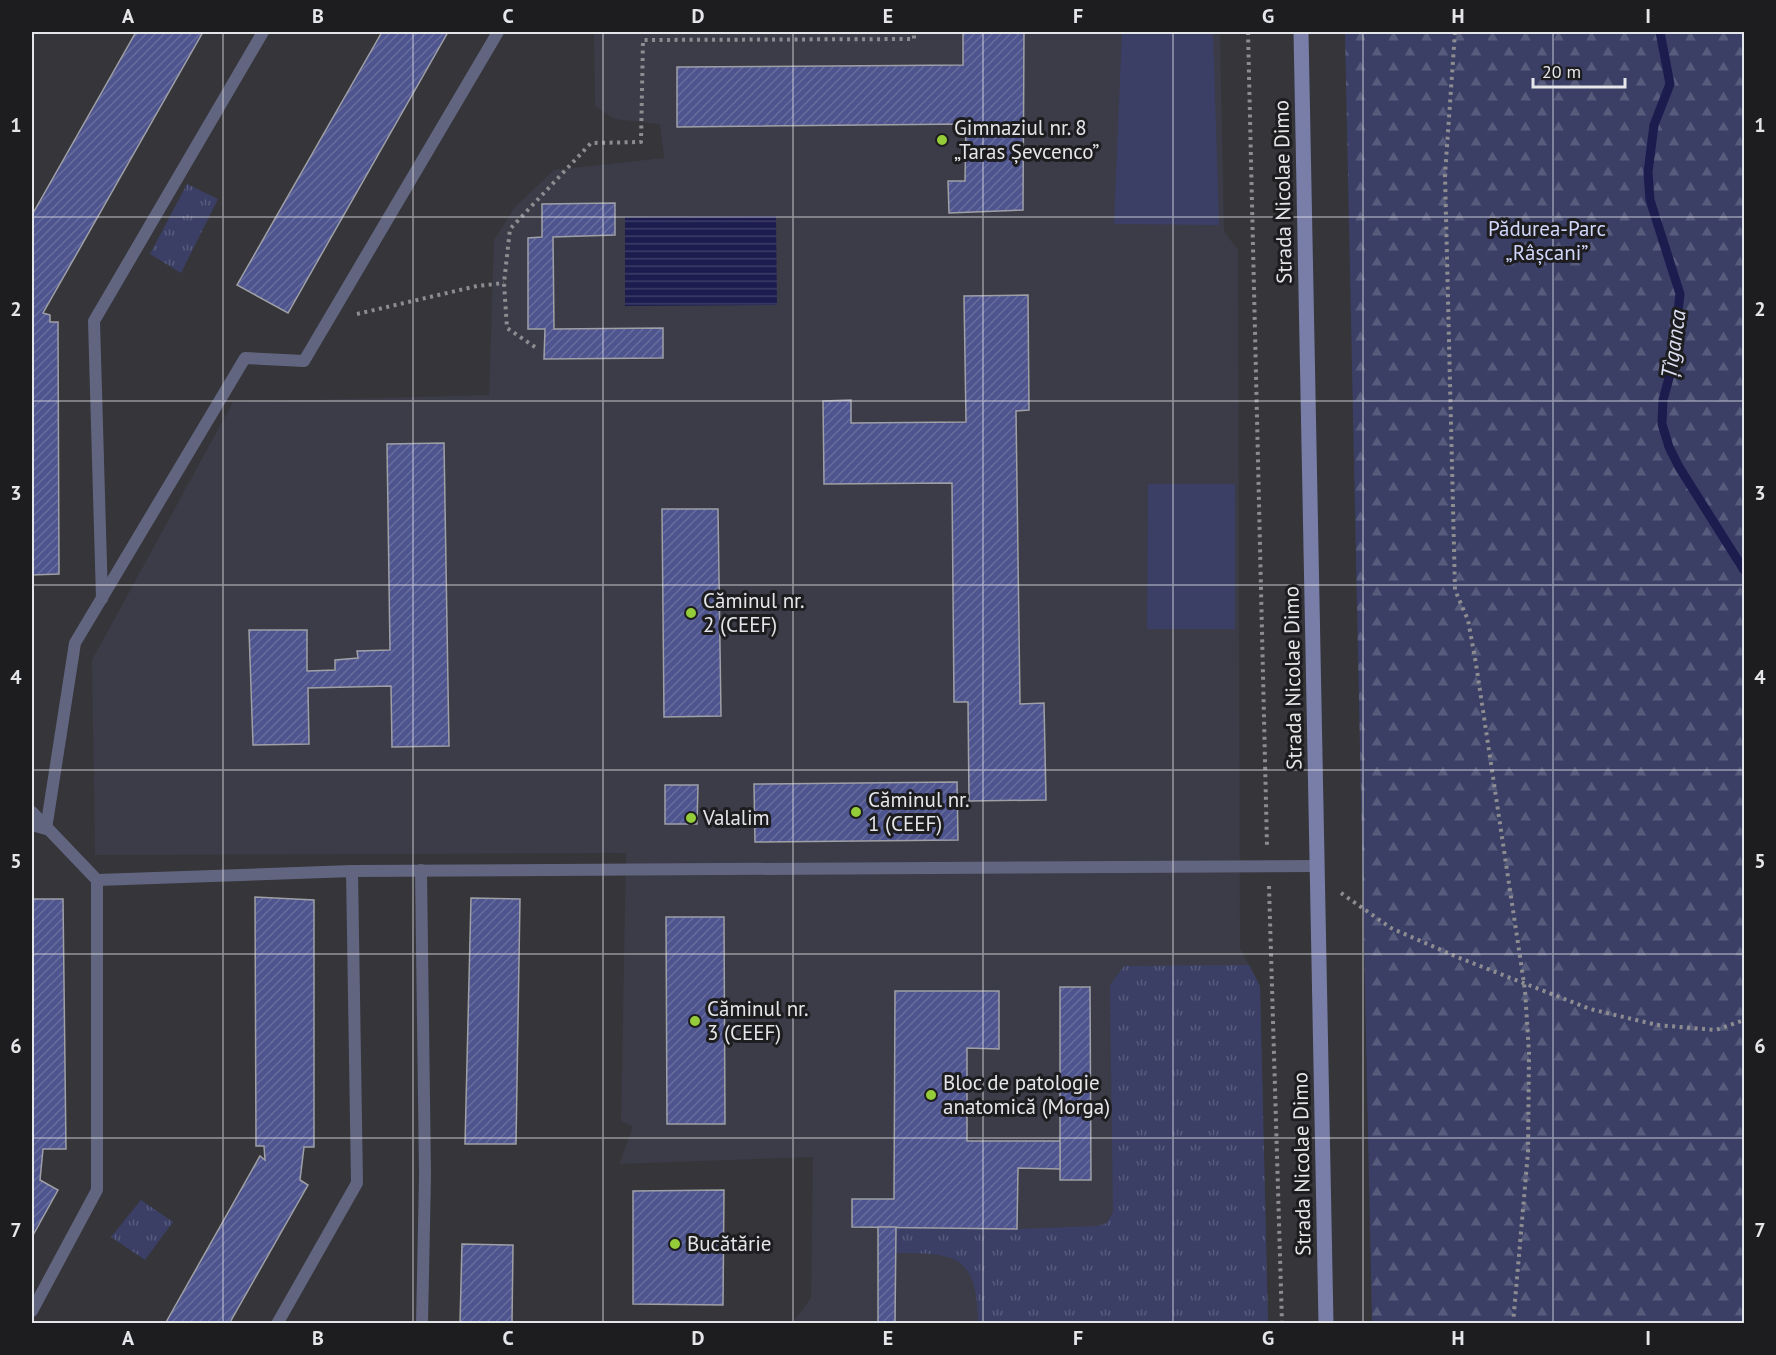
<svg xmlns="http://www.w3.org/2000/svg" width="1776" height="1355" font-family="'PT Sans',sans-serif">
<defs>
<pattern id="grass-tufts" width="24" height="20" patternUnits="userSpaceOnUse" patternTransform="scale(1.5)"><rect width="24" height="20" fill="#3b3f66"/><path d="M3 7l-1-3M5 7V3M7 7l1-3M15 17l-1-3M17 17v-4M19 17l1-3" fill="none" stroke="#575b7c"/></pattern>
<pattern id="forest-firs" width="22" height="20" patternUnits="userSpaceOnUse" patternTransform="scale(1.5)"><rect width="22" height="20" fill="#3b3f66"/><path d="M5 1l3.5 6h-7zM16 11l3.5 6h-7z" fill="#575b7c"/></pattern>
<pattern id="water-rules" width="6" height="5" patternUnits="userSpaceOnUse" patternTransform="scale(1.5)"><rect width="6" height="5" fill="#1c1c4f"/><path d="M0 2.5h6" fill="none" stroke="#3d3d68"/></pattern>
<pattern id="building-hatch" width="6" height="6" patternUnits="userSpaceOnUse" patternTransform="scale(1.5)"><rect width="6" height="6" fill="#4e548d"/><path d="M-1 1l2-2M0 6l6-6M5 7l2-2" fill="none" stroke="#676d9d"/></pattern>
</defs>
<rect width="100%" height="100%" fill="#35353a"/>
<path fill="#3b3c47" d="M594 32H1220L1224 231 1238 250 1240 948 1260 986 1268 1323H792L811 1298 813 1157 619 1164 633 1127 621 1121 626 853 95 855 92 660 233 402 489 395 494 240 515 207 554 170 664 158 660 124 614 119 595 106Z"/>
<g fill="url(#grass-tufts)">
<path d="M187 184 218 199 181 273 150 254Z"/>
<path d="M1249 965 1260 986 1268 1323H978C977 1255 957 1253 895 1253L896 1227 1017 1229 1098 1226 1107 1223 1113 1212 1110 985 1124 966Z"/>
<path d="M141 1200 173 1222 145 1260 111 1237Z"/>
</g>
<path fill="url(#forest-firs)" d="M1345 32H1744V1323H1372Z"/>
<g fill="#3b3f66">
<path d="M1122 32H1213L1219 225 1114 224Z"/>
<path d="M1148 484H1235V629H1147Z"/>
</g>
<path fill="url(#water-rules)" d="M776 216 777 305 625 306V217Z"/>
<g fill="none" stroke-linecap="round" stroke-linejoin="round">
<path stroke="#1c1c4f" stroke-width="9" d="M1660 32 1670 84 1654 125 1648 172 1650 200 1680 294 1672 367 1663 400 1662 424 1669 447 1679 467 1744 570"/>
</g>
<g fill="url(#building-hatch)" stroke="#9fa0a6" stroke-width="1.5">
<path d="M136 32H203L43 313 50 315V322H58L59 574 32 575V215Z"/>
<path d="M382 32H448L288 313 237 285Z"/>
<path d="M963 32H1024L1023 210 949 213 948 181H965L966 124 677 127V67L963 65Z"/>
<path d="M615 203V235L553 237 554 329 663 328V358L544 359 545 329H528V238L542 237V204Z"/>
<path d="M1028 295 1029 410 1016 411 1020 704 1044 703 1046 800 969 801 968 702H954L952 483 824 484 823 401 851 400V423L966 422 964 296Z"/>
<path d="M444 443 449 746 392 747 391 686 308 688 309 744 253 745 249 630H307V671L335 670V660L358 658 357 651 390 650 387 444Z"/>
<path d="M662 509H718L721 716 664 717Z"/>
<path d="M957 782 958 840 755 842 754 784Z"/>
<path d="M665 785H698L697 824H665Z"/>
<path d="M255 897 314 900V1147H304L300 1180 308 1185 229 1324H165L260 1156 265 1160 264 1146H256Z"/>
<path d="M471 898 520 899 516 1144H465Z"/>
<path d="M32 899H63L66 1149H43L40 1180 58 1190 32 1237Z"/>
<path d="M666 917H724L725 1124H667Z"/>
<path d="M1060 987H1090L1091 1180H1060Z"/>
<path d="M895 991H999V1049L967 1048V1141H1060V1169L1018 1168 1017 1229 852 1227V1199H894Z"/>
<path d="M724 1190 723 1305 633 1304V1191Z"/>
<path d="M878 1227H896L895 1324H878Z"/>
<path d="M462 1244 513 1245 512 1324H460Z"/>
</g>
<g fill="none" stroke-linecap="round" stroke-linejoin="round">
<g stroke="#8d8d91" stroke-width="4" stroke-dasharray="3 4.5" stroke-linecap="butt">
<path d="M1248 32 1267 846"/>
<path d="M1455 32 1445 175 1455 590 1468 620 1476 664 1525 990 1529 1053 1528 1152 1513 1324"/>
<path d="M357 314 477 286 504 283"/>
<path d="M535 347 507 328 504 283 510 229 591 143 641 142 643 40 914 39V32"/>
<path d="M1269 886 1282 1324"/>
<path d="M1341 893 1391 928 1457 957 1590 1009 1657 1025 1716 1030 1744 1020"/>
</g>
<g stroke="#61657f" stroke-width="12">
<path d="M102 599 94 321 263 32"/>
<path d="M32 812 97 880V1190L32 1311"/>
<path d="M32 825 46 829 75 643 245 358 304 361 498 32"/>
<path d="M421 870 425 1175 422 1324"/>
<path d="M97 880 352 871 1318 866"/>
<path d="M277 1324 357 1183 352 871"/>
</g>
<path stroke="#787ea7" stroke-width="15" d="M1301 32 1326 1324"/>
</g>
<path fill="none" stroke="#e5e6e9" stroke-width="1.5" stroke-opacity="0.55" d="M223 32V1324M413 32V1324M603 32V1324M793 32V1324M983 32V1324M1173 32V1324M1363 32V1324M1553 32V1324M32 217H1744M32 401H1744M32 585H1744M32 770H1744M32 954H1744M32 1138H1744"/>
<g fill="#95cc3a" stroke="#1d1d1f" stroke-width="2">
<circle cx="942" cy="140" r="6"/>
<circle cx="691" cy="613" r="6"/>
<circle cx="856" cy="812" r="6"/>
<circle cx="691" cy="818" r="6"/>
<circle cx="695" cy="1021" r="6"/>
<circle cx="931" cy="1095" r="6"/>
<circle cx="675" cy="1244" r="6"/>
</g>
<g text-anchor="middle" stroke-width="6" stroke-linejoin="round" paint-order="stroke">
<g font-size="21" fill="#e5e6e9" stroke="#1d1d1f" text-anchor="start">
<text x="954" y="135">Gimnaziul nr. 8<tspan x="954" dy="24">„Taras Șevcenco”</tspan></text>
<text x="703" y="608">Căminul nr.<tspan x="703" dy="24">2 (CEEF)</tspan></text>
<text x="868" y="807">Căminul nr.<tspan x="868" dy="24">1 (CEEF)</tspan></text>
<text x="703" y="825">Valalim</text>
<text x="707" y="1016">Căminul nr.<tspan x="707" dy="24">3 (CEEF)</tspan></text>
<text x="943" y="1090">Bloc de patologie<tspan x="943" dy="24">anatomică (Morga)</tspan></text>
<text x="687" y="1251">Bucătărie</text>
</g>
<g font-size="21" fill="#e5e6e9" stroke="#1d1d1f">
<text transform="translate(1283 192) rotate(-91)" y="7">Strada Nicolae Dimo</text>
<text transform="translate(1293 678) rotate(-91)" y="7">Strada Nicolae Dimo</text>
<text transform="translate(1302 1164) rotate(-91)" y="7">Strada Nicolae Dimo</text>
</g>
<g font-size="21" fill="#d1d7fa" stroke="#1d1d1f">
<text x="1547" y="236">Pădurea-Parc<tspan x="1547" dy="24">„Râșcani”</tspan></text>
</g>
<g font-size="22" font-style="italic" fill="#dde0f2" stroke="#1d1d1f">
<text transform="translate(1673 344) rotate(-82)" y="8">Țîganca</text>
</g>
</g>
<rect width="1776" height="1355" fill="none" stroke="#1d1d1f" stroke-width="66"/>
<path d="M1533 78v9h92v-9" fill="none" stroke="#e5e6e9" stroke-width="3"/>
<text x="1542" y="78" font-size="18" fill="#e5e6e9" stroke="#1d1d1f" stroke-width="4.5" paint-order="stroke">20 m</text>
<rect x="33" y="33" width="1710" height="1289" fill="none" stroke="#e5e6e9" stroke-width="2"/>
<g font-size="20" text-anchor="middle" font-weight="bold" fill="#e5e6e9">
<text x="128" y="23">A</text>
<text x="318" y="23">B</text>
<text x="508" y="23">C</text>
<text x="698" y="23">D</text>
<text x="888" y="23">E</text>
<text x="1078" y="23">F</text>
<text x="1268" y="23">G</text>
<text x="1458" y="23">H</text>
<text x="1648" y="23">I</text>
<text x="16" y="132">1</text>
<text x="1760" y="132">1</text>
<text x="16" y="316">2</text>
<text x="1760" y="316">2</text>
<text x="16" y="500">3</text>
<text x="1760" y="500">3</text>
<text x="16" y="684">4</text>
<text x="1760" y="684">4</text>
<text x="16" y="868">5</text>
<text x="1760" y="868">5</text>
<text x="16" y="1053">6</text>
<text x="1760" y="1053">6</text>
<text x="16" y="1237">7</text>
<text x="1760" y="1237">7</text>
<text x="128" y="1345">A</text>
<text x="318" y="1345">B</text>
<text x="508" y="1345">C</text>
<text x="698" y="1345">D</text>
<text x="888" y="1345">E</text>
<text x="1078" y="1345">F</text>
<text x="1268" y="1345">G</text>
<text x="1458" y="1345">H</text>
<text x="1648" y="1345">I</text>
</g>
</svg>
